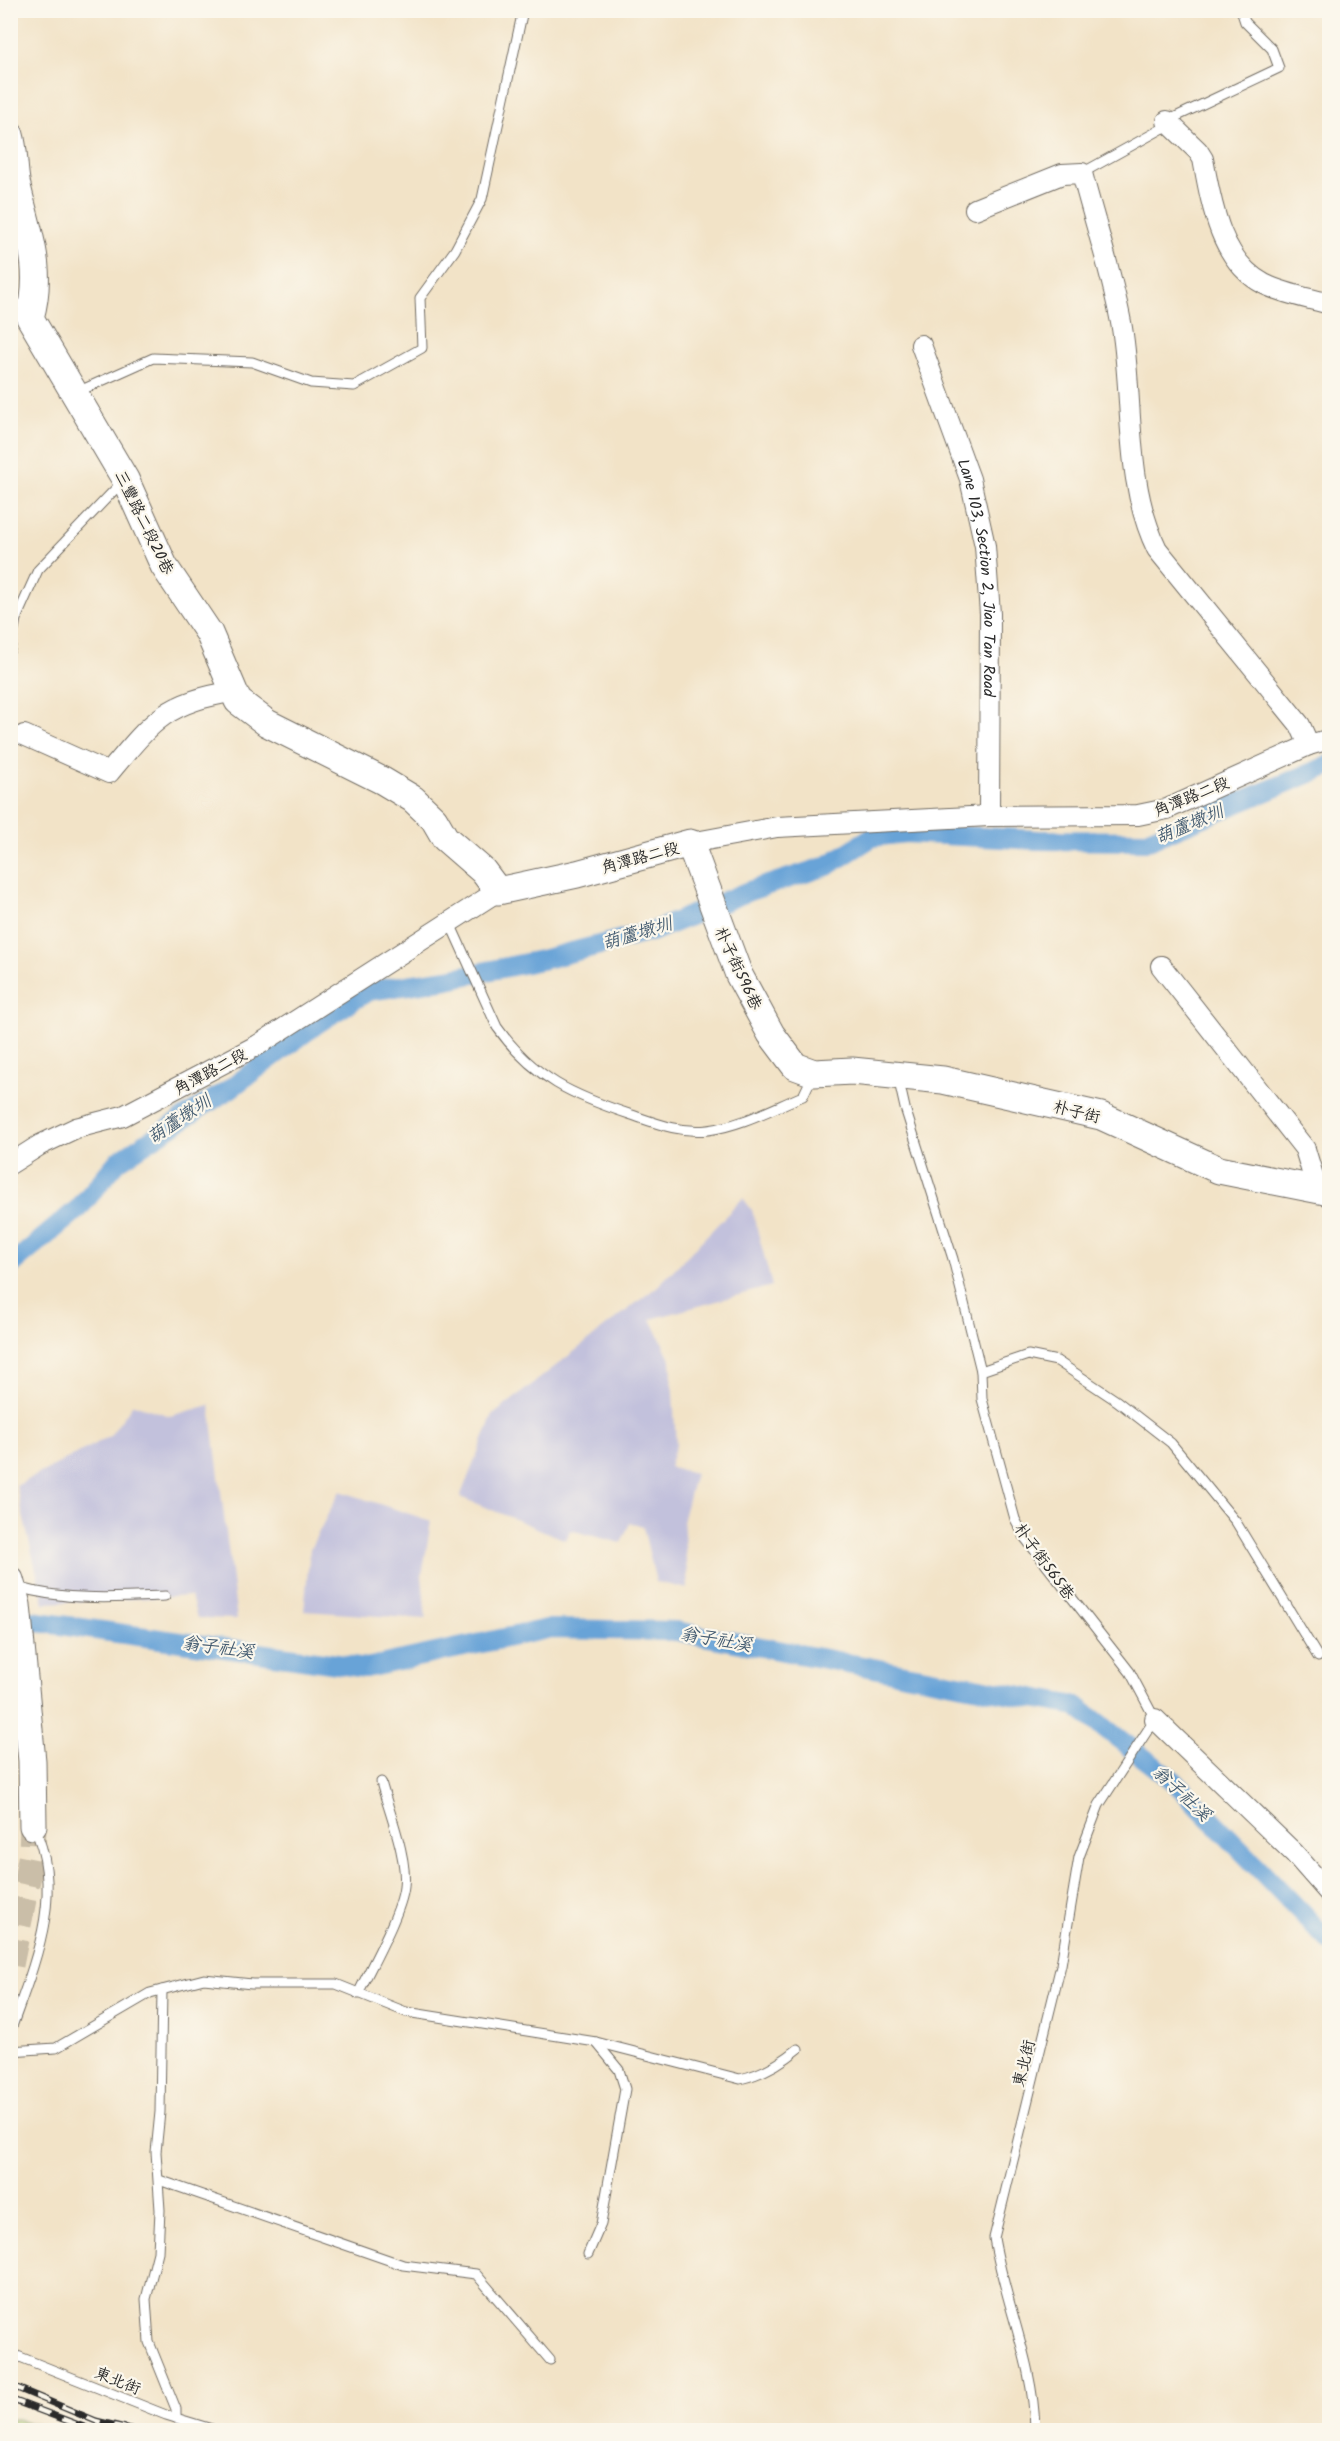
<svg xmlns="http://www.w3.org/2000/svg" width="1340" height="2441" font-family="Kalam,'LXGW WenKai TC',sans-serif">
<rect width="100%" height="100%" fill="#fbf7ec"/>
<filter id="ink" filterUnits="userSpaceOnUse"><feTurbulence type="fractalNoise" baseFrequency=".0167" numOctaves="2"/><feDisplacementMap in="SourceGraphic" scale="12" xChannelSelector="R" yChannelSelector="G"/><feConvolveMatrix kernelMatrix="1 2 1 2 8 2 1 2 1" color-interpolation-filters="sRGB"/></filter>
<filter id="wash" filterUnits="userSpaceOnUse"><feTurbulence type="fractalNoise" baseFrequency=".008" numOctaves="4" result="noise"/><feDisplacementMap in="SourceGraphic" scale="24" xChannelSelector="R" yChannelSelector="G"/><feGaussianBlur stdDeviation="1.35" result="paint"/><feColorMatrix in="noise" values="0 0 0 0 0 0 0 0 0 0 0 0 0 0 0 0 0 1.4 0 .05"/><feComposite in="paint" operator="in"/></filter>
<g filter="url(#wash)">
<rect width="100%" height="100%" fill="#f2e3c7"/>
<g fill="#c2c1dc">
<path d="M743 1198 752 1210 772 1286 651 1319 671 1361 676 1444 669 1467 695 1473 683 1518 688 1589 656 1582 643 1527 630 1523 621 1543 570 1530 566 1540 460 1497 493 1415 658 1286Z"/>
<path d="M133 1404 170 1416 210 1405 237 1619 197 1618 191 1596 44 1603 16 1486 110 1436Z"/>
<path d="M340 1491 431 1521 422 1576 426 1619 304 1611 310 1549Z"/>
</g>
<path fill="#a7c269" stroke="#69764a" stroke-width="1.5" d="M11 2419 60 2430H11Z"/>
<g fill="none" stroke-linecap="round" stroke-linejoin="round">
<g stroke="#67a3d7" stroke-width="20">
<path d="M10 1266 79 1208 118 1161 231 1088 318 1023 368 991 448 979 541 960 654 931 749 891 827 866 872 837 905 833 1038 840 1146 841 1330 765"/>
<path d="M10 1618 366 1668 547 1629 676 1631 1076 1706 1174 1781 1330 1942"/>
</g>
</g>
</g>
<g filter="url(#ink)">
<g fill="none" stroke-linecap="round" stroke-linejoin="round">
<path stroke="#cabea8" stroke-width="27" stroke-dasharray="27 14" stroke-linecap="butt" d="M10 1965 32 1854 33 1826"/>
<g stroke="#716b62" stroke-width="11">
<g id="lane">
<path d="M1082 173 1167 126V121L1279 68 1272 49 1245 22 1241 10"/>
<path d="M10 306 29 303"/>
<path d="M77 392 153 358 252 362 311 383 354 386 422 348 420 298 455 250 482 199 523 10"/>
<path d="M10 650 16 619 38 570 123 481"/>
<path d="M449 921 497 1027C534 1079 574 1096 632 1115 658 1124 681 1133 708 1130 741 1126 773 1108 803 1096L813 1075"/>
<path d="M898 1077 905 1108 953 1259 981 1371 982 1399 1015 1519 1025 1538 1130 1672 1155 1719 1099 1805 1079 1857 1061 1965 994 2238C1005 2303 1034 2364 1035 2430"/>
<path d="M981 1371 1028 1355 1057 1361 1117 1401 1171 1443 1236 1522 1318 1657"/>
<path d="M17 1587C65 1601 115 1598 165 1596"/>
<path d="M162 1990 160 2112 156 2152 160 2210 158 2252 146 2299 149 2342 176 2409V2418"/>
<path d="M358 1994C370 1968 401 1914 404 1887 408 1858 389 1812 381 1782"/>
<path d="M10 2032C33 1967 66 1894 34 1827"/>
<path d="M10 2051 56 2048 150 1993 204 1979 252 1984H336L406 2012 596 2042 740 2079C763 2074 780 2064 798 2049"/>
<path d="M159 2180 403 2265 476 2274 550 2360"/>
<path d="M588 2254 601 2224 625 2089 619 2070 596 2042"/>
<path d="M10 2353 166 2415 215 2430"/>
</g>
</g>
<g stroke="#716b62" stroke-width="22">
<g id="street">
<path d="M1167 121 1198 151 1203 159C1211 202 1220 261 1264 284 1284 294 1308 298 1330 304"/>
<path d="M975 209 1062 174 1082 173C1095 224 1113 276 1122 328 1134 402 1124 481 1157 549L1300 725 1309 745"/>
<path id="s1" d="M921 345 970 479 985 546 990 614 989 816"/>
<path d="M24 735 109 773C150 724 166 701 232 692"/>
<path d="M690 843 777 827 989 816 1138 815 1167 809 1309 745 1330 739"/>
<path d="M1161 966 1305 1149 1317 1189"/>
<path d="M10 1164 40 1145 76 1128 123 1116 258 1045 498 891"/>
<path d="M1155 1719 1294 1853 1330 1894"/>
</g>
</g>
<g stroke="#716b62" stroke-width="29">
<g id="secondary">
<path d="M10 135C15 152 13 169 17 186 28 234 44 268 30 318L125 479 164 566 209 633 238 701 267 723 383 781 413 799 434 819 445 838 483 871 498 891 577 874 690 843 739 975 771 1034 795 1066 814 1073 852 1071 943 1080 1101 1116 1219 1170 1330 1192"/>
<path d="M10 1580 17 1605 32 1761 33 1826"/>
</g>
</g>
<use href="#lane" stroke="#fff" stroke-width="9"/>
<use href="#street" stroke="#fff" stroke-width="20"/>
<use href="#secondary" stroke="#fff" stroke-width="27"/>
<g stroke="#2b2b2b" stroke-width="7">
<g id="rail">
<path d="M10 2385 96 2421 134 2430"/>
<path d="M10 2399 92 2430"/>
</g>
</g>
<use href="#rail" stroke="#fbf7ec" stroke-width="4.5" stroke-dasharray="14" stroke-linecap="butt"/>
</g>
</g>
<g text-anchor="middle" stroke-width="4.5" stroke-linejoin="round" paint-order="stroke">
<g font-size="16" fill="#2b2b2b" stroke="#fbf7ec">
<text transform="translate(145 522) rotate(64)" y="6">三豐路二段20巷</text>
<text dy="6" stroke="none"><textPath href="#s1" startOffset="242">Lane 103, Section 2, Jiao Tan Road</textPath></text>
<text transform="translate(1191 796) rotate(-22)" y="6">角潭路二段</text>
<text transform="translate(640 857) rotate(-15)" y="6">角潭路二段</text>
<text transform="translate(739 968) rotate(65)" y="6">朴子街596巷</text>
<text transform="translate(210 1071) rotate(-28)" y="6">角潭路二段</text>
<text transform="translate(1077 1111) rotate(14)" y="6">朴子街</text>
<text transform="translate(1045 1561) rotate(54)" y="6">朴子街565巷</text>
<text transform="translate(1023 2063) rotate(-76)" y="6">東北街</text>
<text transform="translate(118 2380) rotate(22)" y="6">東北街</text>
</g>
<g font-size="18" font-style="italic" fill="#435b70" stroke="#fbf7ec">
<text transform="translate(1189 824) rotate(-23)" y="6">葫蘆墩圳</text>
<text transform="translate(637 933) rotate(-17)" y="6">葫蘆墩圳</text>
<text transform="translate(179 1119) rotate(-34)" y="6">葫蘆墩圳</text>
<text transform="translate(716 1639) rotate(10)" y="6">翁子社溪</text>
<text transform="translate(218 1647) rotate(8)" y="6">翁子社溪</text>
<text transform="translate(1182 1793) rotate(43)" y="6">翁子社溪</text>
</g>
</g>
<rect width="1340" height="2441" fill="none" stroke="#fbf7ec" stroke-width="36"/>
</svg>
